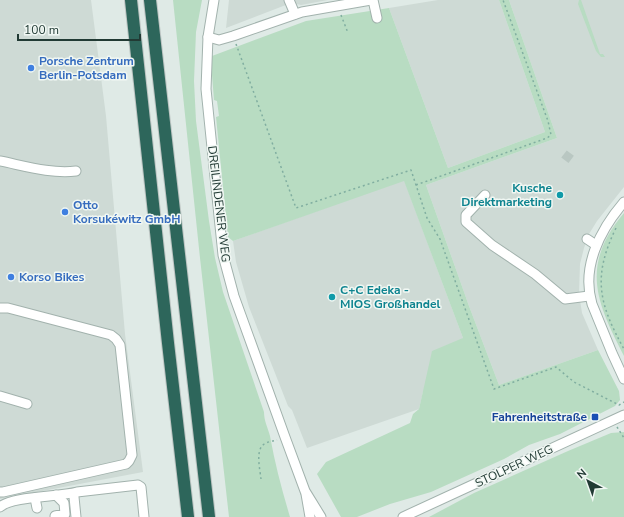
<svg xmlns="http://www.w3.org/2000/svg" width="624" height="517" font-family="'Nunito Sans',sans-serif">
<rect width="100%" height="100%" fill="#dfeae6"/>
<g fill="#cedad5">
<path d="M0 0H91L106 116 125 334 143 472 0 499Z"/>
<path d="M229 0H328L301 5 291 3 226 28Z"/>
<path d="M438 0H499L545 132 448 168 389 8Z"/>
<path d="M509 0H624V187L597 221 589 234 584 248 580 264 579 294 582 313 598 350 499 385 469 306 426 185 557 138Z"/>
<path d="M404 180 463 338 423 392 419 409 307 448 292 410 288 406 249 307 236 262 233 241Z"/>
</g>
<g fill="#b8dcc2">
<path d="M173 0H202L196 32 194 81 196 121 209 221 215 258 223 292 264 412C264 421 268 428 270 436 275 464 282 490 290 517H229L200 258Z"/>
<path d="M499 0H509L557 138 426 185 469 306 499 385 598 350 619 391 620 400 615 406 560 434 529 445 504 459 431 492 390 504 357 517H341L317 474 326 462 410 423 413 414 419 409 432 351 463 338 404 181 233 241 228 237 216 117 219 116 217 101 214 100 212 75V56L306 21 389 8 448 168 545 132Z"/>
<path d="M579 0H581L600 54H603L605 57H601L596 51 578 4Z"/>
<path d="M624 213V356C596 302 580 265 624 213Z"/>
<path d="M624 432V517H429L474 493 568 451 611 433Z"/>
</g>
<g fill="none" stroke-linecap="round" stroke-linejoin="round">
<path stroke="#b9c7c2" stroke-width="9" stroke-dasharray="9 4.5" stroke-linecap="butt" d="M564 154 572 160"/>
<g stroke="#a2b2ad" stroke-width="11">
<g id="minor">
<path d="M214 0 208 37 206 89 223 255 234 296 285 437 305 491 321 517"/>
<path d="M289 0 295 14"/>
<path d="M373 0 377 18"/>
<path d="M208 37 219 40 233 36 302 12 371 0"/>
<path d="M0 161C25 166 51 174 76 171"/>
<path d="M485 195 466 215V222L492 245 535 274 565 299 589 296"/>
<path d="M624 202C600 230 581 267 592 304L612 353 624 379"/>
<path d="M587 239 596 245"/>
<path d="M0 308H8L111 335 116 339 120 345 132 455 129 461 126 464 3 492H0"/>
<path d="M0 396 27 404"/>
<path d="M306 494 310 517"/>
<path d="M74 497 76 517"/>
<path d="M35 498 37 508"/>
<path d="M0 507C12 496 59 497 77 492L138 485 141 487 144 517"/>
<path d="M55 516 65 514 64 503 56 495"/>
<path d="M403 517 624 415"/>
</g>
</g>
<g stroke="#bcc4c2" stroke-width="14">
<g id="highway">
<path d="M131 0 168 343 188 517"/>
<path d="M150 0 209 517"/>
</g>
</g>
<g stroke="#80aea0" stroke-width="1.5" stroke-dasharray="2 3" stroke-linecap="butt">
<path d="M341 15 348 33"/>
<path d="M236 44 296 208 411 170 427 218 440 239 494 389 556 367 574 382 619 405 624 402"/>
<path d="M416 185 547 138 551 135 548 121 503 0"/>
<path d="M616 228C592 277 599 304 624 349"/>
<path d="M617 427 624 438"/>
<path d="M261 479C260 470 256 453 262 446 265 442 273 441 277 440"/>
</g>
<use href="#minor" stroke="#fff" stroke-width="9"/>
<use href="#highway" stroke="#2d665b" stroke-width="12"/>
</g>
<g fill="#3f7fe0" stroke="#f0f7f3" stroke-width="1.5">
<circle cx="31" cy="68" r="4"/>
<circle cx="65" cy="212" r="4"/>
<circle cx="11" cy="277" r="4"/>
</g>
<g fill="#0f9aa8" stroke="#f0f7f3" stroke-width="1.5">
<circle cx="560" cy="195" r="4"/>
<circle cx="332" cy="297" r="4"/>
</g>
<rect fill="#1a4fb4" stroke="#f0f7f3" stroke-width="1.5" x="591" y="413" width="8" height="8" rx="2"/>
<g text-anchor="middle" stroke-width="3" stroke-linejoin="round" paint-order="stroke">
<g font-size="12" font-weight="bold" fill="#366cbe" stroke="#f0f7f3" text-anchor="start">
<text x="39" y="65">Porsche Zentrum<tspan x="39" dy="14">Berlin-Potsdam</tspan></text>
<text x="73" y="209">Otto<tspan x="73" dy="14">Korsukéwitz GmbH</tspan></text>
<text x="19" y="281">Korso Bikes</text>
</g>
<g font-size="12" font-weight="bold" fill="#0d838f" stroke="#f0f7f3" text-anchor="end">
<text x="552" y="192">Kusche<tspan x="552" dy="14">Direktmarketing</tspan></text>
<text x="340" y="294" text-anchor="start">C+C Edeka -<tspan x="340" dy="14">MIOS Großhandel</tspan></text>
</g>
<g font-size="12" fill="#213a34" stroke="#f0f7f3">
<text transform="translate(219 204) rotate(83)" y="4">DREILINDENER WEG</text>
<text transform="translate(514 466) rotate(-25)" y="4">STOLPER WEG</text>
</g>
<g font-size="12" font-weight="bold" fill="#164399" stroke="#f0f7f3" text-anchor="end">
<text x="587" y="421">Fahrenheitstraße</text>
</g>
</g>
<g transform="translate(588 481) rotate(319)" stroke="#f0f7f3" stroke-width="3" paint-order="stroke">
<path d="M0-3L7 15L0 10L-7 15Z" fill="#213a34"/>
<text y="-6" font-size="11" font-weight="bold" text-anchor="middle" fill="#213a34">N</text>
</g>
<path d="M18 34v6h122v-6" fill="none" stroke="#213a34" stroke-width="2"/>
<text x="24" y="34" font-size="12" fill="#213a34" stroke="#f0f7f3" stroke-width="3" paint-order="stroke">100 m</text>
</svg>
